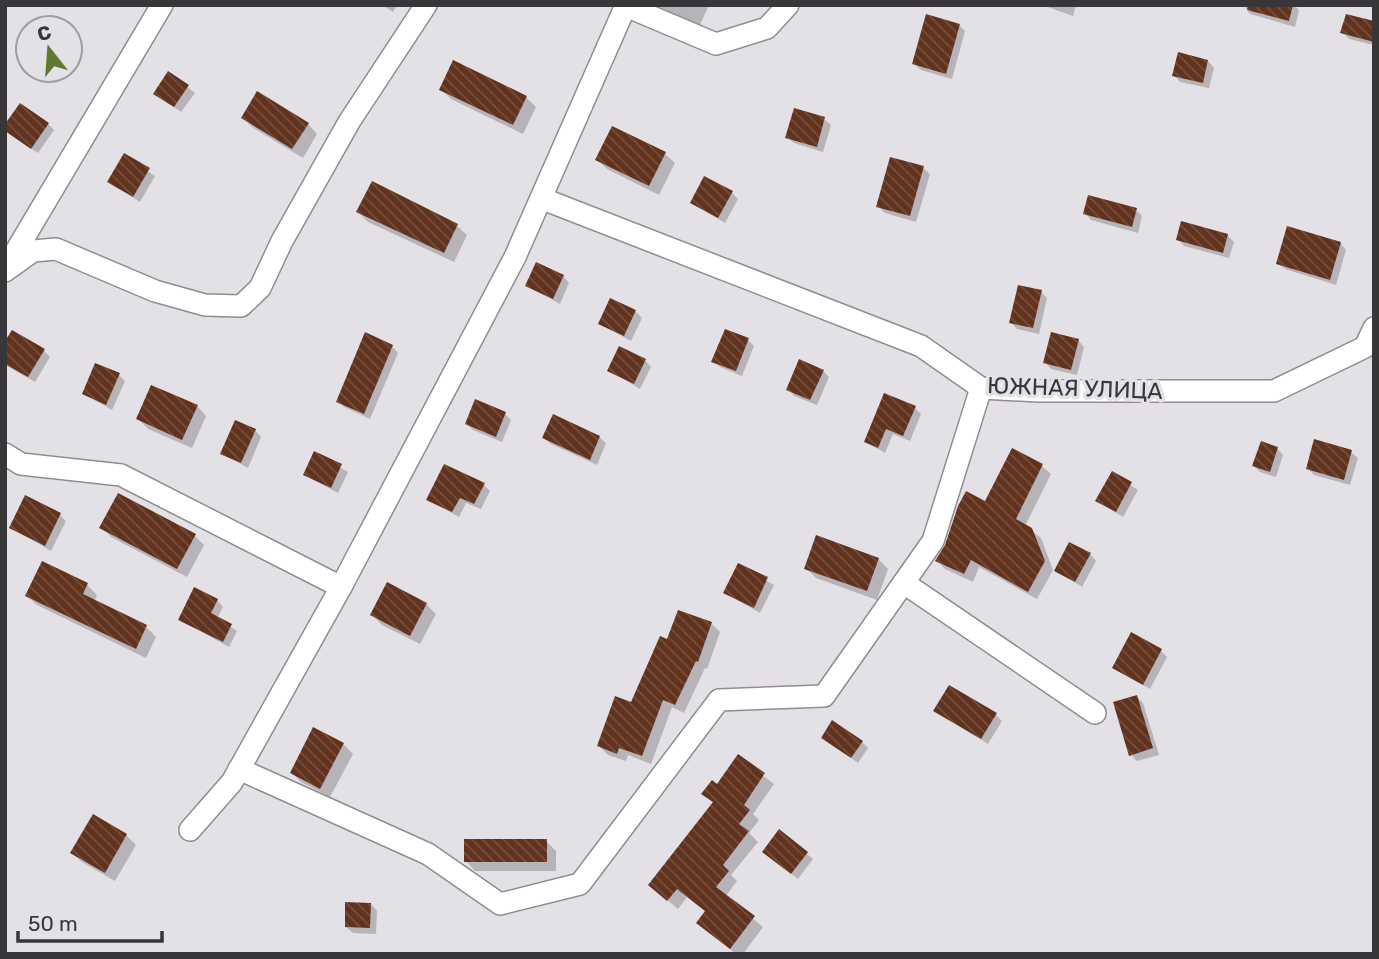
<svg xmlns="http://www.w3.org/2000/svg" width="1379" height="959" font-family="Rubik,sans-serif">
<defs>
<pattern id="building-back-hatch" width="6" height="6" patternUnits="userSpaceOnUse" patternTransform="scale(1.75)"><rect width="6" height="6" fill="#61321d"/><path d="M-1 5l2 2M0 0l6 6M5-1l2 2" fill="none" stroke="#754f3e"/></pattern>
</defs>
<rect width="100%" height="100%" fill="#e4e1e6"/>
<g fill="#0003">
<path d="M382 5H397L393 12Z"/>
<path d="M656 5H709L699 27Z"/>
<path d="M1042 5H1076L1073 16Z"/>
<path d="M1244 5H1294L1299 10 1295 27 1250 14Z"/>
<path d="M1374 23V45L1349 39 1342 32Z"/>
<path d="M959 25 965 31 952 79 921 70 914 64Z"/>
<path d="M1208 61 1214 68 1209 88 1180 82 1174 75Z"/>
<path d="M169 73 195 93 181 112 162 99Z"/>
<path d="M441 89 526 97 536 107 523 134 451 99Z"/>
<path d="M243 118 308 124 317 134 303 158 252 127Z"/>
<path d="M824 119 831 125 823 152 794 143 787 137Z"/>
<path d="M48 124 54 130 38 153 10 134Z"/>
<path d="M665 154 675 163 659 195 607 169 597 159Z"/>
<path d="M124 155 155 176 140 202 109 181Z"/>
<path d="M923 168 930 174 916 222 885 213 878 206Z"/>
<path d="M732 193 738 199 725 223 692 203Z"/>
<path d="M1136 210 1142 216 1138 233 1091 220 1085 213Z"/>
<path d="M358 212 457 226 467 235 454 262 368 222Z"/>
<path d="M1227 235 1234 242 1229 258 1184 246 1178 239Z"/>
<path d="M1340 243 1346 250 1336 285 1285 269 1278 263Z"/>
<path d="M563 276 569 283 560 304 527 286Z"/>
<path d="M1041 292 1047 298 1039 334 1017 329 1011 322Z"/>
<path d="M635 311 642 318 631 341 600 324Z"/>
<path d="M748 340 754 346 742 376 720 367 714 361Z"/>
<path d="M1078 340 1084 347 1077 375 1051 369 1045 362Z"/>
<path d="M5 345 44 351 50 357 35 382 5 365Z"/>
<path d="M392 346 398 353 370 419 344 407 338 401Z"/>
<path d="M645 360 651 367 640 389 609 370Z"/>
<path d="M823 371 829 377 817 405 794 396 788 389Z"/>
<path d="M119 375 125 381 112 410 84 394Z"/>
<path d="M197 406 206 416 192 448 148 429 138 419Z"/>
<path d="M915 408 921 414 910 441 893 434 885 453 866 442Z"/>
<path d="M505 414 511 420 502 442 473 430 467 424Z"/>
<path d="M255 430 261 437 248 468 223 454Z"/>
<path d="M599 437 606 443 597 465 551 444 544 438Z"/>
<path d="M1277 448 1283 455 1276 477 1260 472 1254 466Z"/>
<path d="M1013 451 1042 466 1051 474 1025 526 1041 538 1053 570 1037 599 979 567 973 582 945 569 937 561 986 504Z"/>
<path d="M1351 452 1358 458 1350 485 1314 475 1308 469Z"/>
<path d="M315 453 348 472 338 493 305 475Z"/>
<path d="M1112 473 1138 490 1123 517 1097 501Z"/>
<path d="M484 485 490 491 481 509 466 503 459 517 428 500Z"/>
<path d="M60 515 66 521 51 551 11 527Z"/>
<path d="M102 527 195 536 204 545 187 577 111 537Z"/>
<path d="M1090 554 1096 561 1082 587 1056 570Z"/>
<path d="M878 559 888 569 877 600 816 578 806 568Z"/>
<path d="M42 563 87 585 97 595 94 602 146 627 156 637 146 658 37 605 27 596Z"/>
<path d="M738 565 774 585 760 613 725 593Z"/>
<path d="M217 600 223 607 217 618 237 631 229 647 180 620Z"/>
<path d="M426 604 436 614 420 644 382 625 372 615Z"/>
<path d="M711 623 720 632 707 669 705 668 684 713 672 707 651 764 628 755 626 761 608 755 599 746 632 704 669 641Z"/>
<path d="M1161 651 1167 657 1150 689 1114 668Z"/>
<path d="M1137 697 1143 703 1159 755 1137 761 1131 755Z"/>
<path d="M935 711 996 715 1002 721 988 744Z"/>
<path d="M823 738 862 742 868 748 858 763Z"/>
<path d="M343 744 353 754 330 797 301 782 292 773Z"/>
<path d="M738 757 774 784 753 814 759 820 749 833 758 842 731 875 737 881 726 896 763 927 743 954H736L708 932 707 912 687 897 678 909 650 885 714 804 704 794 718 787Z"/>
<path d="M780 832 813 859 798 879 770 858Z"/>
<path d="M126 835 136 845 115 881 82 862 72 853Z"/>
<path d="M546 841 556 851V871H475L466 861Z"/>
<path d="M371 904 377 911 376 934 353 933 346 927Z"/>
</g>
<g fill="url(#building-back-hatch)">
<path d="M1248 5H1293L1289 21 1247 10Z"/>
<path d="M926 14 960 24 946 74 912 64Z"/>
<path d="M1346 14 1374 21V42L1340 33Z"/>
<path d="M1178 52 1208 60 1203 83 1172 76Z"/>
<path d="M453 60 527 96 513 125 439 90Z"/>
<path d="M168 71 189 85 174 107 153 94Z"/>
<path d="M257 91 309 123 292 149 241 118Z"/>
<path d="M20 103 49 123 31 149 5 131V124Z"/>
<path d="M794 108 825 117 817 147 785 138Z"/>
<path d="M612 126 666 152 649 186 595 160Z"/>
<path d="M124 153 150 168 133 197 107 182Z"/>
<path d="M890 157 924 166 910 216 876 207Z"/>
<path d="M704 176 733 191 718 218 690 203Z"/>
<path d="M372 181 458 224 444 253 356 212Z"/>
<path d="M1088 195 1137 208 1132 227 1083 214Z"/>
<path d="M1181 221 1228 234 1223 253 1176 240Z"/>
<path d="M1287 226 1341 242 1330 280 1276 264Z"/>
<path d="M536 262 564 275 553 299 525 286Z"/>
<path d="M1018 285 1042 290 1033 328 1009 323Z"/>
<path d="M610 298 636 310 624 336 598 324Z"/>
<path d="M725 329 749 338 736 371 711 362Z"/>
<path d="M12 330 45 349 28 377 5 364V341Z"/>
<path d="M365 332 393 345 364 414 336 402Z"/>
<path d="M1051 332 1079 339 1071 370 1043 363Z"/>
<path d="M619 346 646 359 634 384 607 371Z"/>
<path d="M799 359 824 370 810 400 786 390Z"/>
<path d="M95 363 120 373 106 405 82 394Z"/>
<path d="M151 385 198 405 182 440 136 419Z"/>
<path d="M884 393 916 406 903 436 886 429 878 448 864 442Z"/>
<path d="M475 399 506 412 496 437 465 424Z"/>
<path d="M553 414 600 436 590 460 542 438Z"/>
<path d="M235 420 256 429 241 463 220 454Z"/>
<path d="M1314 439 1352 450 1344 480 1306 469Z"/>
<path d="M1261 441 1278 447 1270 472 1252 466Z"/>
<path d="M1012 448 1043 464 1016 519 1032 528 1045 561 1028 592 971 560 964 574 935 561 945 545 958 506 966 491 985 501Z"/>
<path d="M314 451 342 464 331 488 303 475Z"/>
<path d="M444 464 485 483 474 504 460 498 452 512 426 500Z"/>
<path d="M1112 471 1132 482 1116 512 1095 501Z"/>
<path d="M118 493 196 534 177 569 99 528Z"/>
<path d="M25 495 61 513 45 546 9 528Z"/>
<path d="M816 535 879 558 867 591 804 569Z"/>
<path d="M1069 542 1091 553 1075 582 1054 571Z"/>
<path d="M42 561 88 583 83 594 147 625 136 649 25 596Z"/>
<path d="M738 563 768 577 754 608 723 593Z"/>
<path d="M387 582 427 603 410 636 370 615Z"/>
<path d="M194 587 218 599 211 613 232 624 223 642 178 620Z"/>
<path d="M678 610 712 622 698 662 696 661 675 705 663 700 642 756 619 748 617 754 597 746 615 696 631 702 660 636 667 639Z"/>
<path d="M1131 632 1162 649 1143 685 1112 668Z"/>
<path d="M949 685 997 713 981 739 933 711Z"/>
<path d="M1137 695 1153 748 1129 756 1113 702Z"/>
<path d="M832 720 863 741 851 758 821 738Z"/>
<path d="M313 727 344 743 320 789 290 773Z"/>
<path d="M738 754 765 773 744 805 750 810 739 824 749 831 723 865 729 871 716 887 755 916 730 949 696 923 705 911 677 889 667 901 648 885 713 802 701 794 712 780 717 784Z"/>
<path d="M93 814 127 834 105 873 70 853Z"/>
<path d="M779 829 808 852 791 874 762 852Z"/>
<rect x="464" y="839" width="83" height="23"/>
<path d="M345 902 371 903 370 928 345 927Z"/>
</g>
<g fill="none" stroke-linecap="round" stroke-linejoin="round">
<g stroke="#908c91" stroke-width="24">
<g id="minor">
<path d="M626 6 716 44 767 28 788 5"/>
<path d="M543 199 921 346 981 388 1039 391H1274L1365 347 1374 328"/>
<path d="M6 268 162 5"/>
<path d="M5 271 33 251 56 249 155 291 205 305 241 306 260 288 282 241 349 122 426 5"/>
<path d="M5 454 21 464 121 475 341 587"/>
<path d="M904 583 1095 713"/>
<path d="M239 769 428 854 500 904 580 884 719 700 824 696 933 541 981 388"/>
<path d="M190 830 232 782 341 587 515 257 626 5"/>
</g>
</g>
<use href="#minor" stroke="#fff" stroke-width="21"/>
</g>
<g text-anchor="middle" stroke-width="7" stroke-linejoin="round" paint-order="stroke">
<g font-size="23" fill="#383638" stroke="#e4e1e6">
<text transform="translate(1075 388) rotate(2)" y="8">ЮЖНАЯ УЛИЦА</text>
</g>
</g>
<rect width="1379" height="959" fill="none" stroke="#383638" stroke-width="14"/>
<g transform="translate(49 49) rotate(343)"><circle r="33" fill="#e4e1e6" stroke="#9f9da0" stroke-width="2"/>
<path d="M0-5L12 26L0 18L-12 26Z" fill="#5e7a2e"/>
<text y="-10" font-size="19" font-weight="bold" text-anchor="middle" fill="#383638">С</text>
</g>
<path d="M18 931v10h144v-10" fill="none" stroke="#383638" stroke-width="3.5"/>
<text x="28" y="931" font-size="21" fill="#383638" stroke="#e4e1e6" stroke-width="5" paint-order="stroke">50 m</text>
</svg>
